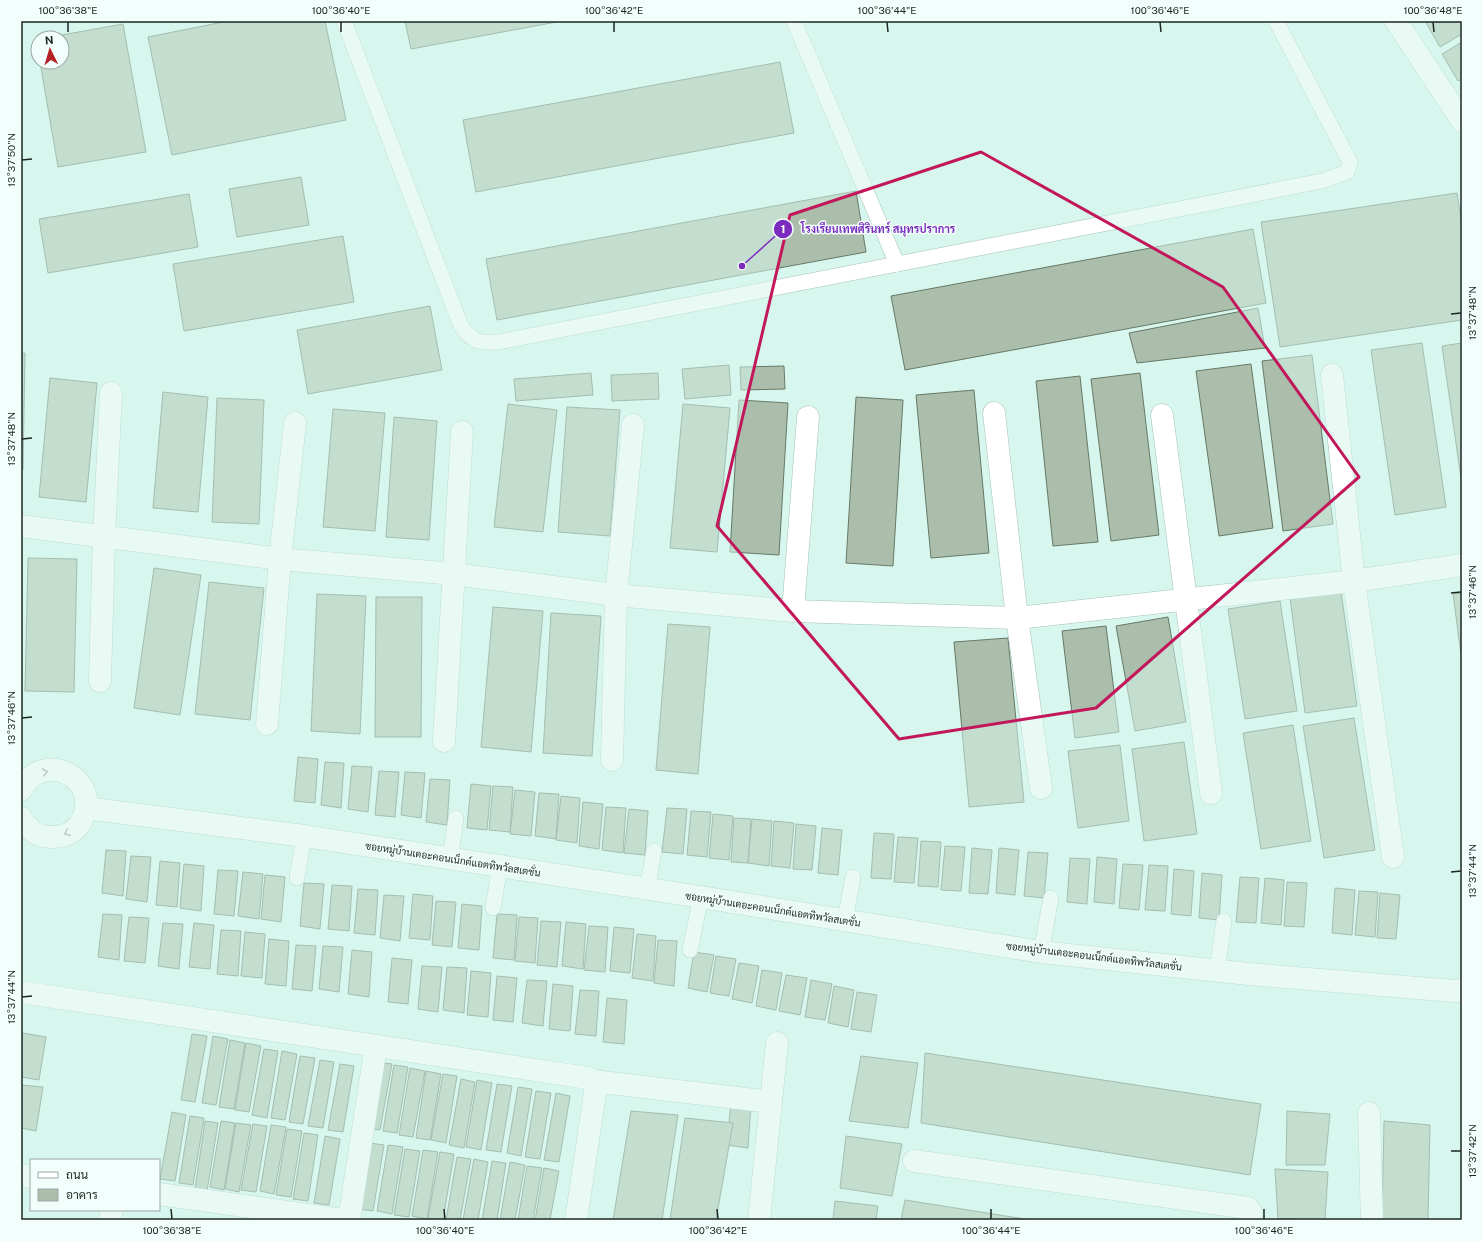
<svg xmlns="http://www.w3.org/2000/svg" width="1483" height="1241" font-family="'Public Sans',Sarabun,sans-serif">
<rect width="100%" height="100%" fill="#d7f6ed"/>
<g fill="#aabeab" stroke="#677968">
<path d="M228 21H325L346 120 172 155 148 37Z"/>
<path d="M405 21H562L411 49Z"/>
<path d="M1425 21H1462V34L1440 47Z"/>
<path d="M123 24 146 152 58 167 40 62H62V38H45Z"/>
<path d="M1462 42V79L1458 81 1442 54Z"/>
<path d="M780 62 794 133 476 192 463 120Z"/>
<path d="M301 177 309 225 237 237 229 189Z"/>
<path d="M856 191 866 252 497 320 486 259Z"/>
<path d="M1457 193 1462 225V320L1280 347 1261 222Z"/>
<path d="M189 194 198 247 48 273 39 219Z"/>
<path d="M1253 229 1266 303 905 370 891 296Z"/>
<path d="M343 236 354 302 184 331 173 264Z"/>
<path d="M430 306 442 370 308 394 297 330Z"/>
<path d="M1258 308 1265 348 1137 363 1129 333Z"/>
<path d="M1422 343 1446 507 1395 515 1371 350Z"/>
<path d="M1462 343V485L1442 346Z"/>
<path d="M21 353H25L23 470H21Z"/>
<path d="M1312 355 1333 524 1283 531 1262 361Z"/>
<path d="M1251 364 1273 528 1219 536 1196 371Z"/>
<path d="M729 365 731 395 685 399 682 369Z"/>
<path d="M784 366 785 389 741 390 740 367Z"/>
<path d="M591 373 593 395 516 401 514 379Z"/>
<path d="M658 373 659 399 612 401 611 375Z"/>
<path d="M1140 373 1159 535 1111 541 1091 379Z"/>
<path d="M1080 376 1098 542 1053 546 1036 381Z"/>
<path d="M50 378 97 383 86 502 39 497Z"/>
<path d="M974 390 989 553 931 558 916 395Z"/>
<path d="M163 392 208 397 198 512 153 508Z"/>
<path d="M856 397 903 400 893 566 846 563Z"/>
<path d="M217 398 264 400 259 524 212 522Z"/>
<path d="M739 400 788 403 779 555 730 552Z"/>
<path d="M508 404 557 410 543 532 494 527Z"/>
<path d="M683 404 730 408 717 552 670 548Z"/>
<path d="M567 407 620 410 610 536 558 532Z"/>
<path d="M333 409 385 413 375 531 323 527Z"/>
<path d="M394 417 437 421 429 540 386 537Z"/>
<path d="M28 558 77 559 74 692 25 691Z"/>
<path d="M154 568 201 575 180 715 134 708Z"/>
<path d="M209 582 264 588 250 720 195 714Z"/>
<path d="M1341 591 1357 706 1305 713 1290 598Z"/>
<path d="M1462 593V662L1453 594Z"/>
<path d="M317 594 366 596 360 734 311 731Z"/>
<path d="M376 597H422L421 737H375Z"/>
<path d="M1280 601 1297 711 1245 719 1228 609Z"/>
<path d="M493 607 543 611 531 752 481 747Z"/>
<path d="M551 613 601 616 592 756 543 753Z"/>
<path d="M1168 617 1186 722 1135 731 1116 626Z"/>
<path d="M668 624 710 627 698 774 656 770Z"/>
<path d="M1106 626 1119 732 1075 738 1062 631Z"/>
<path d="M1008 638 1024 802 969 807 954 642Z"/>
<path d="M1354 718 1375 850 1324 858 1303 726Z"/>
<path d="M1293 725 1311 841 1261 849 1243 733Z"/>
<path d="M1184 742 1197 834 1144 841 1132 749Z"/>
<path d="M1120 745 1129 821 1078 828 1068 751Z"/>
<path d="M298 757 318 759 315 803 294 801Z"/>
<path d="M325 762 344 763 341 808 321 805Z"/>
<path d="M352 766 372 767 368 812 348 809Z"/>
<path d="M379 771 399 772 395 817 375 815Z"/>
<path d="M405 772 425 773 421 818 401 815Z"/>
<path d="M430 779 450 780 447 825 426 822Z"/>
<path d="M471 784 491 786 487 830 467 828Z"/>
<path d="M493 786 513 787 510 832 489 830Z"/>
<path d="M515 790 535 792 531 836 510 834Z"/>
<path d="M539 793 559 794 556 839 535 836Z"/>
<path d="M561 796 580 798 577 843 556 840Z"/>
<path d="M583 802 603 804 599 849 579 846Z"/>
<path d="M606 807 626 808 623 853 602 850Z"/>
<path d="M667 808 687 809 683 854 662 852Z"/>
<path d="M629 809 648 811 645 855 624 853Z"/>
<path d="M691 811 711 812 707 857 687 855Z"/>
<path d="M713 814 733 816 729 860 709 858Z"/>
<path d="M734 818 751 819 748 863 731 862Z"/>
<path d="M752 819 772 821 769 866 748 863Z"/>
<path d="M774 821 794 823 790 868 771 866Z"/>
<path d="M796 824 816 826 812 870 793 869Z"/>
<path d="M822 828 842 830 838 875 818 873Z"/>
<path d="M874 833 894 834 891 879 871 878Z"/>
<path d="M898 837 918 838 914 883 894 882Z"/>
<path d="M921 841 941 842 938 887 918 886Z"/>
<path d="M945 846 965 847 961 891 941 890Z"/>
<path d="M972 848 992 850 988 894 969 893Z"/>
<path d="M999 848 1019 850 1015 895 996 893Z"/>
<path d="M106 850 126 851 123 896 102 893Z"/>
<path d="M1028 852 1048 853 1044 898 1024 896Z"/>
<path d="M131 856 151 857 147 902 126 899Z"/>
<path d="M1097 857 1117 859 1114 904 1094 902Z"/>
<path d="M1070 858 1090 859 1087 904 1067 902Z"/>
<path d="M160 861 180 863 177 907 156 905Z"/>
<path d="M184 864 204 866 201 911 180 908Z"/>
<path d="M1123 864 1143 865 1139 910 1119 908Z"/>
<path d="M1149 865 1168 866 1165 911 1145 910Z"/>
<path d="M1174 869 1194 871 1191 916 1171 914Z"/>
<path d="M218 870 238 871 234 916 214 914Z"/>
<path d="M243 872 263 874 259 919 238 916Z"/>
<path d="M1202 873 1222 875 1219 920 1199 918Z"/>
<path d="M265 875 285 877 281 922 261 919Z"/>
<path d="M1240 877 1259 878 1256 923 1236 922Z"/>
<path d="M1265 878 1284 880 1281 925 1261 923Z"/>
<path d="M1287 882 1307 883 1304 927 1284 926Z"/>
<path d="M304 883 324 884 320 929 300 926Z"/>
<path d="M332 885 352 886 349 931 328 929Z"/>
<path d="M1335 888 1355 890 1352 935 1332 933Z"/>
<path d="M358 889 378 890 375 935 354 933Z"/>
<path d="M1359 891 1378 892 1375 937 1355 935Z"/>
<path d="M1380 893 1400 895 1396 939 1377 938Z"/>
<path d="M413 894 433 896 430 940 409 938Z"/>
<path d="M384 895 404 896 400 941 380 938Z"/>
<path d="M436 901 456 902 452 947 432 945Z"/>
<path d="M462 904 482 906 479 950 458 948Z"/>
<path d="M103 914 122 915 119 960 98 957Z"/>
<path d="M497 914 517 915 514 960 493 958Z"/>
<path d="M129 917 149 918 145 963 124 961Z"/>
<path d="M519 917 538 918 535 963 515 961Z"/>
<path d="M541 921 561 922 557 967 537 965Z"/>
<path d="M566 922 586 924 583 969 562 966Z"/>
<path d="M163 923 183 924 179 969 158 966Z"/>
<path d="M194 923 214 925 210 969 189 967Z"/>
<path d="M589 926 608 927 605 972 584 970Z"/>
<path d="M614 927 634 929 630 973 610 971Z"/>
<path d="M221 930 241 931 238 976 217 974Z"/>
<path d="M245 932 265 934 262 978 241 976Z"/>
<path d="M637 934 656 936 653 981 632 978Z"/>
<path d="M269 939 289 941 286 986 265 984Z"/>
<path d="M658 940 677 941 674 986 654 983Z"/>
<path d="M296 945 316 946 312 991 292 989Z"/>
<path d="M323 946 343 947 339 992 319 989Z"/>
<path d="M352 950 372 952 369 997 348 994Z"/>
<path d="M694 952 714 955 707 992 688 988Z"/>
<path d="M716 956 736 959 729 996 710 993Z"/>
<path d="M392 958 412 960 408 1004 388 1002Z"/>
<path d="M739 963 759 966 752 1003 732 999Z"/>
<path d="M422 966 442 967 438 1012 418 1009Z"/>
<path d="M447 967 467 968 464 1013 443 1010Z"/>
<path d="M762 970 782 973 776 1010 756 1006Z"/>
<path d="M471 971 491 973 488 1017 467 1015Z"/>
<path d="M786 975 807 978 800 1015 779 1011Z"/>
<path d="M497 976 517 978 513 1022 493 1020Z"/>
<path d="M527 980 547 981 543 1026 522 1023Z"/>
<path d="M811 980 832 984 825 1020 805 1017Z"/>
<path d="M553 984 573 986 570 1031 549 1029Z"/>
<path d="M834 986 854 990 848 1027 828 1023Z"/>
<path d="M580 990 599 991 596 1036 575 1034Z"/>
<path d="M857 992 877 995 871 1032 851 1029Z"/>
<path d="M607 998 627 1000 624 1044 603 1042Z"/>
<path d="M23 1033 46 1037 39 1080 21 1077V1047Z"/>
<path d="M192 1034 207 1036 195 1102 181 1100Z"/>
<path d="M213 1036 228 1039 216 1105 202 1103Z"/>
<path d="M230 1040 245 1043 234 1109 219 1107Z"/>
<path d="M246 1043 261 1046 249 1112 235 1110Z"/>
<path d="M264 1049 278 1051 267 1118 252 1115Z"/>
<path d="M282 1051 297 1054 285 1120 271 1118Z"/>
<path d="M925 1053 1261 1104 1250 1175 921 1123Z"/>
<path d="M300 1056 315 1058 303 1124 289 1122Z"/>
<path d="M861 1056 918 1063 908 1128 849 1121Z"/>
<path d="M320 1060 334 1062 323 1128 308 1126Z"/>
<path d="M377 1062 392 1064 380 1130 366 1128Z"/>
<path d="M340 1064 354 1066 343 1132 328 1130Z"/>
<path d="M394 1065 408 1067 397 1133 383 1131Z"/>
<path d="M410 1068 425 1071 413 1137 399 1135Z"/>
<path d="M426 1071 441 1074 430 1140 416 1138Z"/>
<path d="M443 1074 457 1076 446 1143 431 1140Z"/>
<path d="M461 1079 475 1082 464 1148 449 1145Z"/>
<path d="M477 1080 492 1083 481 1150 466 1147Z"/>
<path d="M497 1084 512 1086 501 1152 486 1150Z"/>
<path d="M21 1085 43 1087 36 1131 21 1128Z"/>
<path d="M518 1087 532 1089 521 1156 507 1153Z"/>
<path d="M536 1091 551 1093 540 1159 525 1157Z"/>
<path d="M556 1093 570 1096 559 1162 544 1160Z"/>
<path d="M731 1101 751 1103 748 1148 727 1145Z"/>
<path d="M631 1111 678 1115 662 1220H613Z"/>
<path d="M1287 1111 1330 1114 1325 1165H1286Z"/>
<path d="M172 1112 186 1115 175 1181 160 1179Z"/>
<path d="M190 1116 204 1118 193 1185 179 1183Z"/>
<path d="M685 1118 733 1123 716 1220H670Z"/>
<path d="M205 1121 218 1123 207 1191 195 1189Z"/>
<path d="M221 1121 235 1123 224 1190 210 1187Z"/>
<path d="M1384 1121 1430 1125 1428 1220H1382Z"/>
<path d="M236 1123 251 1125 239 1192 225 1189Z"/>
<path d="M253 1124 267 1126 256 1192 241 1190Z"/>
<path d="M271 1125 286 1127 274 1194 260 1191Z"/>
<path d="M287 1129 302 1131 291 1197 276 1195Z"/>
<path d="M304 1133 318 1135 308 1201 293 1199Z"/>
<path d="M325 1136 340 1139 329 1205 314 1203Z"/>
<path d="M846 1136 902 1144 892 1196 840 1188Z"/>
<path d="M370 1143 384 1145 373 1211 358 1209Z"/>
<path d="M388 1145 403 1147 392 1214 377 1211Z"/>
<path d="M405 1149 420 1151 409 1217 394 1215Z"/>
<path d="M423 1150 438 1152 427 1219 412 1216Z"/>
<path d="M440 1152 454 1154 443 1220 428 1218Z"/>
<path d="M457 1157 471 1159 460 1220H446Z"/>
<path d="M474 1159 488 1162 478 1220H463Z"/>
<path d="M492 1161 506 1163 497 1220H482Z"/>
<path d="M510 1162 525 1165 515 1220H500Z"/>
<path d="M527 1166 542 1168 533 1220H518Z"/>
<path d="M544 1168 559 1171 550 1220H535Z"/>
<path d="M1275 1169 1328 1172 1325 1220 1278 1219Z"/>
<path d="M905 1200 1031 1220H901Z"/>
<path d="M835 1201 878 1206 876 1220H833Z"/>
</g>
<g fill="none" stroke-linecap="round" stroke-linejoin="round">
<g stroke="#a4c1b9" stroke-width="16">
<g id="service">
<path d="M344 21 461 326C473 342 478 343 498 342L1322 181 1347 172 1350 162 1276 21"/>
<path d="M794 21 897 264"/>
<path d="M450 859 456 818"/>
<path d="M297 878 304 836"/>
<path d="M647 889 654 851"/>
<path d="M493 908 500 866"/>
<path d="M845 920 853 877"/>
<path d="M690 950 701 897"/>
<path d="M1041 952 1051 898"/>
<path d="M1217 971 1224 921"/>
</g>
</g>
<g stroke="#a4c1b9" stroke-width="23">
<g id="minor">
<path d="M1332 375 1354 581 1393 857"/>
<path d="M994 413 1017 618 1041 788"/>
<path d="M1162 415 1211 793"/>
<path d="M21 526 280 559 454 574 616 595 793 611 1017 618 1354 581 1462 565"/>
<path d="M793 611 808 417"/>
<path d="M100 681 104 537 111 393"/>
<path d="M267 724 280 559 295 423"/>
<path d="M444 741 462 432"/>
<path d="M612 760 616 595 633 425"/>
<path d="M21 790C42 746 108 781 79 825 73 833 62 837 52 837 38 837 28 830 21 818"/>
<path d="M86 808 304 836 701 897 1041 952 1249 974 1454 991 1462 990"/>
<path d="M21 992 588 1078 593 1081 771 1102"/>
<path d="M1369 1113 1372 1220"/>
<path d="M914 1161 1248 1208 1251 1212V1220"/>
<path d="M21 1175 31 1177"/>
<path d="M159 1194 343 1220"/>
<path d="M110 1220 112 1210"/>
<path d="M349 1220 376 1046"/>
<path d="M576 1220 596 1086 593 1081"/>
<path d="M759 1220 777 1043"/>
</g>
</g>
<g stroke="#a4c1b9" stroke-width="23">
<path id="tertiary" d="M1396 21 1462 121"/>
</g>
<use href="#service" stroke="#fff" stroke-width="15"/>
<use href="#minor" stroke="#fff" stroke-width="22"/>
<use href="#tertiary" stroke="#fff" stroke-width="22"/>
</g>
<defs><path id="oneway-chevron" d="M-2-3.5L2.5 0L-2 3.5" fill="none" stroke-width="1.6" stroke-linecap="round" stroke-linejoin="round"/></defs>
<g stroke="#999e9c">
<use href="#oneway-chevron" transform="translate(45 772) rotate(-13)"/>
<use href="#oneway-chevron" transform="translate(67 833) rotate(155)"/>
</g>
<path d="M0 0H1483V1241H0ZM981 152 1223 287 1359 477 1096 708 899 739 717 526 790 215Z" fill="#d7f6ed" fill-opacity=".55" fill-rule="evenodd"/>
<path fill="none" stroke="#c2185b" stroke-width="3" stroke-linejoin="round" d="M981 152 1223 287 1359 477 1096 708 899 739 717 526 790 215Z"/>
<path fill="none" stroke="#1c2724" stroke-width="1.5" d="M68 22V32M341 22V32M614 22V32M887 22 888 32M1160 22 1161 32M1433 22 1434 32M22 160 32 159M1451 314 1461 313M22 439 32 438M1451 593 1461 592M22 718 32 717M1451 872 1461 871M22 997 32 996M1451 1151H1461M171 1209 172 1219M444 1209 445 1219M717 1209 718 1219M991 1209V1219M1264 1209V1219"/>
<g text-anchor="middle" stroke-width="3" stroke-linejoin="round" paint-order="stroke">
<g font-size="10" fill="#1c2724" stroke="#f2fefb">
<text transform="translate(453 859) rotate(9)" y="4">ซอยหมู่บ้านเดอะคอนเน็กต์แอตทิพวัลสเตชั่น</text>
<text transform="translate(773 909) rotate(9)" y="4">ซอยหมู่บ้านเดอะคอนเน็กต์แอตทิพวัลสเตชั่น</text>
<text transform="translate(1094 956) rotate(7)" y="4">ซอยหมู่บ้านเดอะคอนเน็กต์แอตทิพวัลสเตชั่น</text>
</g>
</g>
<path fill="none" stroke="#7b2cbf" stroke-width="1.5" d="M742 266L783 229"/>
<g fill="#7b2cbf" stroke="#f2fefb" stroke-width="1.5">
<circle cx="742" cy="266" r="4"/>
<circle cx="783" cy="229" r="10"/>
</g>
<g font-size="12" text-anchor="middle" font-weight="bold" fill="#fff">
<text x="783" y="233">1</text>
</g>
<g font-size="11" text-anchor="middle" font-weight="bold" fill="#7b2cbf" stroke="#f2fefb" stroke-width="3" stroke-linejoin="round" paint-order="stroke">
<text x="878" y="233">โรงเรียนเทพศิรินทร์ สมุทรปราการ</text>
</g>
<rect width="1483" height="1241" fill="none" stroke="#f2fefb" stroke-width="44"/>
<rect x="30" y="1159" width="130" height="52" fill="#f2fefb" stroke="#9ca8a5"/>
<rect x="38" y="1172" width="20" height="6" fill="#ffffff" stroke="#9ca8a5"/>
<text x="66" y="1179" font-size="12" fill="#1c2724">ถนน</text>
<rect x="38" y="1189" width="20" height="12" fill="#aabeab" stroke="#9ca8a5"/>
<text x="66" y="1199" font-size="12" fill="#1c2724">อาคาร</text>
<g transform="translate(50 50) rotate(355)"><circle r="19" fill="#f2fefb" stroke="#9ca8a5"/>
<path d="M0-3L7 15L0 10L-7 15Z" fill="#b42426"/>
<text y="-6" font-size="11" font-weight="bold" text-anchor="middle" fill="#1c2724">N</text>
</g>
<rect x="22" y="22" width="1439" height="1197" fill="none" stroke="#1c2724" stroke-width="1.5"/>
<g font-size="10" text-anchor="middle" fill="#1c2724">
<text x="68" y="14">100°36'38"E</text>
<text x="341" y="14">100°36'40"E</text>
<text x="614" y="14">100°36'42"E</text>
<text x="887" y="14">100°36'44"E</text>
<text x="1160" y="14">100°36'46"E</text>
<text x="1433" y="14">100°36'48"E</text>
<text transform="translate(11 160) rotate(-90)" y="4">13°37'50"N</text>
<text transform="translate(1472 313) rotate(-90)" y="4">13°37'48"N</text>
<text transform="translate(11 439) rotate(-90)" y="4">13°37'48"N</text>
<text transform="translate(1472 592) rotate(-90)" y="4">13°37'46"N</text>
<text transform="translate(11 718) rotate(-90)" y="4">13°37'46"N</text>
<text transform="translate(1472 871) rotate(-90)" y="4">13°37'44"N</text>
<text transform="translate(11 997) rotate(-90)" y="4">13°37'44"N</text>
<text transform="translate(1472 1151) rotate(-90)" y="4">13°37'42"N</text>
<text x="172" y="1234">100°36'38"E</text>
<text x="445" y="1234">100°36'40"E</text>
<text x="718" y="1234">100°36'42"E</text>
<text x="991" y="1234">100°36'44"E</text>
<text x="1264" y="1234">100°36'46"E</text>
</g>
</svg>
